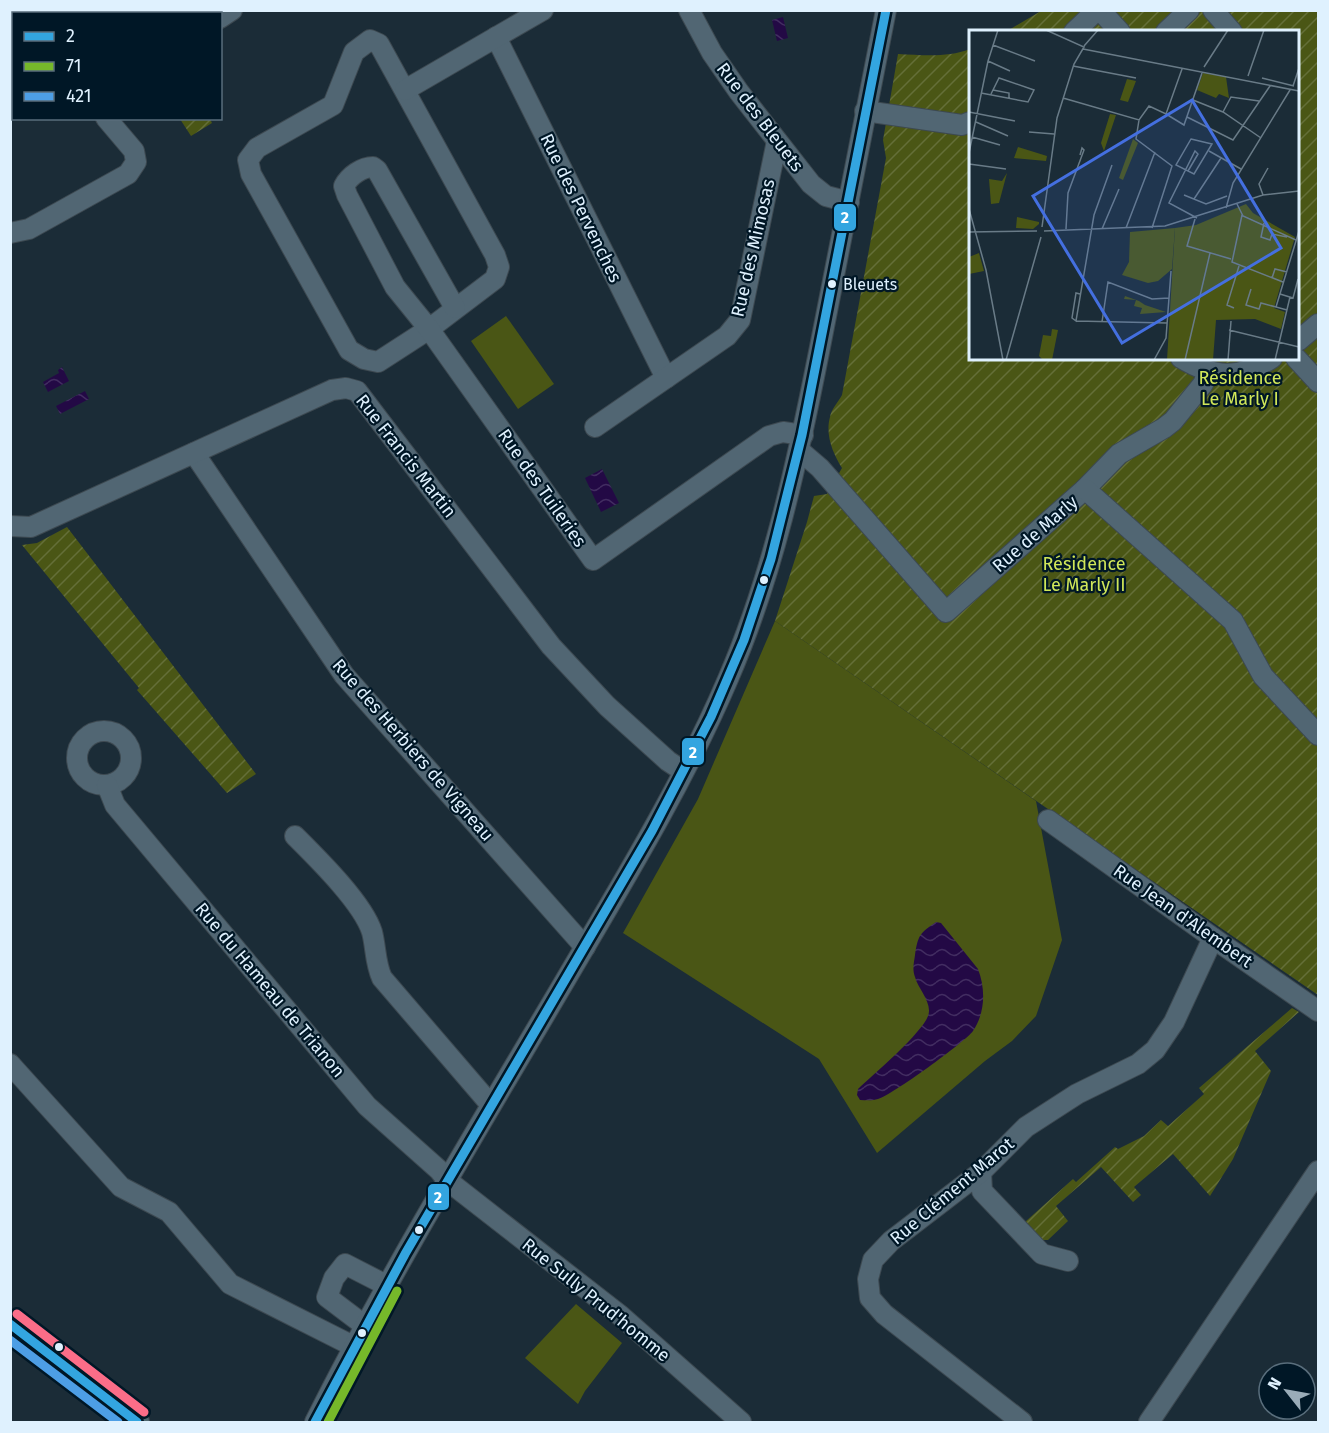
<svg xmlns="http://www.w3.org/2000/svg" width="1329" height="1433" font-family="'Fira Sans',sans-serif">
<defs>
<pattern id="garden-furrows" width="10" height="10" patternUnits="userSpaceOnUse" patternTransform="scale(1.5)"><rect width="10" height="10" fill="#4a5615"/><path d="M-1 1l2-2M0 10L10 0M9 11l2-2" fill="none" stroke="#646f38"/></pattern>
<pattern id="water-waves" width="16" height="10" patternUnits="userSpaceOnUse" patternTransform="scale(1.5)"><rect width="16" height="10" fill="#230945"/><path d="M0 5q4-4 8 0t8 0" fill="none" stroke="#422d61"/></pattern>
</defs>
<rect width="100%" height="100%" fill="#1b2c37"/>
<g fill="#4a5615">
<path d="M506 316 554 384 518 409 471 341Z"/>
<path d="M775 621 1036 801 1062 940 1036 1016 1012 1041 985 1061 877 1153 819 1059 623 933 698 799Z"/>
<path d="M576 1304 622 1343 585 1391 578 1404 525 1358Z"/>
</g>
<g fill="url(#garden-furrows)">
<path d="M1041 11H1318V995L775 621 807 522 814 496 827 494 842 468C833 454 825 435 830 417 831 410 838 402 842 395L886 158 883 140 898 54C922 55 947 58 970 49V358H1298V32L1007 31Z"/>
<path d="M180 119H210L212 123 191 136Z"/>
<path d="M67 527 256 774 227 793 137 690 139 688 22 545 37 543Z"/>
<path d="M1292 1008 1299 1012 1255 1051 1271 1071 1233 1159 1210 1196 1173 1154 1134 1187 1141 1195 1133 1202 1101 1167 1056 1206 1068 1221 1048 1240H1040L1025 1222 1073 1179 1076 1182 1115 1147 1118 1149 1144 1136 1161 1120 1168 1126 1204 1094 1199 1088Z"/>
</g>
<g fill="url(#water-waves)">
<path d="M783 17 788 38 777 41 772 20Z"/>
<path d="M62 367 69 381 48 392 43 382 59 373 58 370Z"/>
<path d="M85 391 89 399 60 414 56 406Z"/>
<path d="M602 469 619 503 601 512 585 478Z"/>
<path d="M936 922 941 923 978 969C986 990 985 1013 973 1031 965 1042 892 1095 878 1099 872 1101 866 1100 860 1100L857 1095 858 1089C873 1075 922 1033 928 1016 933 1003 918 989 915 977 912 969 914 963 915 955 918 935 920 933 936 922Z"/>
</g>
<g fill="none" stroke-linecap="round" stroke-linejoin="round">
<g stroke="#3d4951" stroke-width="22">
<g id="minor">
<path d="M15 10 18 14"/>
<path d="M689 10 712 53 739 92 811 184 826 196 849 202"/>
<path d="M1100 10 1120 32"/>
<path d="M1213 10 1232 32"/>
<path d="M220 18 232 10"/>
<path d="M1074 32 1097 10"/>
<path d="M1166 32 1189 10"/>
<path d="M496 37 666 378"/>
<path d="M370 40 379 44 495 255 499 267 495 279 429 329 378 362 364 359 349 350 251 174 248 160 257 148 333 105 354 52Z"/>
<path d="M405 90 543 10"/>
<path d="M865 111 962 125 970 122"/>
<path d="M10 233 29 229 128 174 136 162 134 151 106 118"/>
<path d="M455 308 377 170 373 167C362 167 349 176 344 186L347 195 395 287 429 329 593 560 769 436 783 432 803 435"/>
<path d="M1298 341 1318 324"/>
<path d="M1181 358C1214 378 1239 380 1272 358"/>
<path d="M1296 358 1318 382"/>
<path d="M595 427 727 336 740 320 777 141"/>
<path d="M799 450 820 468 946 612 1085 489 1119 454 1164 428 1173 421 1203 384 1208 372"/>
<path d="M194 453 344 675 585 947"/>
<path d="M1085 489 1233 621 1263 676 1318 735"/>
<path d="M10 526 31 527 332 390 346 388 357 391 551 646 607 706 668 761 683 771"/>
<circle cx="104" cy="758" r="27"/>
<path d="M107 785 115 805 367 1106 439 1170 448 1181 621 1316 741 1422"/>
<path d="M1048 820 1213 938 1318 1011"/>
<path d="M295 836C317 858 363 903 372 932 376 947 375 963 382 978L491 1105"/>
<path d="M10 1064 121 1187 169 1212 230 1284 353 1346"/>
<path d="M981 1172 982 1191 1042 1254 1068 1261"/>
<path d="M364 1325 327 1297 334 1278 345 1264 386 1285"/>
<path d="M315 1422C391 1270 480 1125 566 979 623 882 684 782 728 679 773 575 797 463 819 352 842 238 863 124 886 10"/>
<path d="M1022 1422 884 1314 870 1298 868 1279 873 1260 891 1241 981 1172 1026 1127 1077 1094 1138 1064 1155 1050 1174 1022 1213 938"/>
<path d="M1149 1422 1318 1171"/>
</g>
</g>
<g stroke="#3d4951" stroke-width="26">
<path id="major" d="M10 1324 137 1422"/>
</g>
<use href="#minor" stroke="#516673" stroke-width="20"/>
<use href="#major" stroke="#4e6870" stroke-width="24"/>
<g stroke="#001726" stroke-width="14">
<g id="bus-1">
<path d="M10 1324 137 1422"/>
<path d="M315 1422 405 1254 652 831 711 717 744 640 771 559 802 435 886 10"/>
</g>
</g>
<g stroke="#001726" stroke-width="14">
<path id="bus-2" d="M328 1422 397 1291"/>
</g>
<g stroke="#001726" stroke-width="14">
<path id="bus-3" d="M10 1340 118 1422"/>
</g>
<g stroke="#001726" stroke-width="14">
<path id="bus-4" d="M17 1314 144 1412"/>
</g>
<use href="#bus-1" stroke="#33a5e0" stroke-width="9"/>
<use href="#bus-2" stroke="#76b82a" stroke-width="9"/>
<use href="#bus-3" stroke="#4d9ee5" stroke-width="9"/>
<use href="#bus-4" stroke="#fb6d88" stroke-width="9"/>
</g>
<g fill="#dff1fe" stroke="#001726" stroke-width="2">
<circle cx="832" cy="284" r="5"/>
<circle cx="764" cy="580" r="5"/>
<circle cx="419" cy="1230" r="5"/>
<circle cx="362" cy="1333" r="5"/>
<circle cx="59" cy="1347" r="5"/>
</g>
<g text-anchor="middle" stroke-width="4.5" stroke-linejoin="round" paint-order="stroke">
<g font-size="16" fill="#dff1fe" stroke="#001726" text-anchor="start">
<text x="843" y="290">Bleuets</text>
</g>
<g font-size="18" fill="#dff1fe" stroke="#001726">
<text transform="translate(760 117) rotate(53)" y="6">Rue des Bleuets</text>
<text transform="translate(581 208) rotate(64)" y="6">Rue des Pervenches</text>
<text transform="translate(753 248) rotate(-77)" y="6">Rue des Mimosas</text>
<text transform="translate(406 456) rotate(52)" y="6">Rue Francis Martin</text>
<text transform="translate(542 488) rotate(55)" y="6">Rue des Tuileries</text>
<text transform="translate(1035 534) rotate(-41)" y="6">Rue de Marly</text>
<text transform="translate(413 750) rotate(49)" y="6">Rue des Herbiers de Vigneau</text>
<text transform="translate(1183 916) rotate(35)" y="6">Rue Jean d'Alembert</text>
<text transform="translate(270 990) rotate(50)" y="6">Rue du Hameau de Trianon</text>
<text transform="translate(952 1191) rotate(-40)" y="6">Rue Clément Marot</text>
<text transform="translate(596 1300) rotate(39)" y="6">Rue Sully Prud'homme</text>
</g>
<g font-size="18" fill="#d0e759" stroke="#001726">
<text x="1240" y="384">Résidence<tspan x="1240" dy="21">Le Marly I</tspan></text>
<text x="1084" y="570">Résidence<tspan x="1084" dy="21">Le Marly II</tspan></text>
</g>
</g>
<g transform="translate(969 30)">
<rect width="330" height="330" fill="#1b2c37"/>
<path d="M206 198 203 239 189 251 179 253 153 245 160 232 161 202Z" fill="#4a5615"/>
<path d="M234 43 257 47 260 68 250 64 247 68 228 60Z" fill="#4a5615"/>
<path d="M158 49 167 51 159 72 151 70ZM141 84 147 85 135 121 132 113ZM164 109 169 113 154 150 150 148ZM49 117 78 126 77 131 45 128ZM38 143 30 173 22 174 20 149 33 151ZM277 174 284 183 326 207 305 278 316 282 312 299 286 289 247 290 244 330H198L206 198 227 195ZM48 187 70 192V194L64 199 47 198ZM10 223 15 241 0 244V227ZM156 266 170 271 176 275 197 282 171 284 173 278 165 276 167 270 155 269ZM83 299 89 300 83 330H74L70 326 74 305 82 306Z" fill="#4a5615"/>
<path fill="none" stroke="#697b87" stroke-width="1.5" d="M24 15 66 31M115 16 129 0M114 19 330 61M19 31 41 41M104 36 167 48M235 37 259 0M279 46 295 0M293 48 325 56M324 56 330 38M24 60 40 63V68M12 63 59 72 65 60 30 48 22 64M94 68 170 90 180 76 197 84 213 39M224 70 254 82 292 108M0 82 46 91M254 82 262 67 290 71M197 84 215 95 233 43M218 87 264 110 301 56M170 90 167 109 203 136 183 198M7 92 39 106M60 102 85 104M3 107 31 115M222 109 243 114 225 144 207 135ZM240 121 272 139M0 123 19 31 29 0M0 134 37 139M219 141 229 124 226 121 200 173 228 188M215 165 237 174 258 166M294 165 290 154 299 138M225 169 252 128M268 174 274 186 327 210M257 178 264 153 321 60M0 179 17 240 34 330M273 185 263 232 314 252M226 189 218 216 262 229M295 193 292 207 301 210 303 204 318 207M73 197 88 88 105 34 115 17 77 0M157 198 186 122M97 199 99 163 115 120 113 118 111 125M133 199 150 159M75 201 196 196 294 165 330 161M0 202 68 201M303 248 306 239 318 242M282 259 277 275 290 279 292 273 307 277M111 264 107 263 103 288 107 291 125 185 143 135M311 264 324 268 329 249M265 278 258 275 270 236M318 280 307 277 330 201M107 291 198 293M133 292 139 252 183 269 200 268M260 300 330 317M37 330 72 207M185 330 197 308 202 241M216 330 241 223M259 330 262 291M306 330 321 267"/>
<path fill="#446fe0" fill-opacity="0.15" stroke="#446fe0" stroke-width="3" d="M223 70 312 218 153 313 64 166Z"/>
<rect width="330" height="330" fill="none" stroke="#dff1fe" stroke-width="3"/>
</g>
<g stroke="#001726" stroke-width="2">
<rect x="833" y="203" width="24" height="29" rx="6" fill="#33a5e0"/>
<rect x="681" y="737" width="24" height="29" rx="6" fill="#33a5e0"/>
<rect x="427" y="1183" width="23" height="28" rx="6" fill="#33a5e0"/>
</g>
<g font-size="16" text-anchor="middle" font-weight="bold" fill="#fff">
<text x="845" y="223">2</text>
<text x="693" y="758">2</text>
<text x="438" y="1203">2</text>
</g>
<rect width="1329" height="1433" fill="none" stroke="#dff1fe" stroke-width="24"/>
<rect x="12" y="12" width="210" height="108" fill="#001726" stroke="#596e7c" stroke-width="1.5"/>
<rect x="24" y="32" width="30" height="9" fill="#33a5e0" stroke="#596e7c" stroke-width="1.5"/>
<text x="66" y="42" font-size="18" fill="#dff1fe">2</text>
<rect x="24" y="62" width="30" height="9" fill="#76b82a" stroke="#596e7c" stroke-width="1.5"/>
<text x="66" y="72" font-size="18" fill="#dff1fe">71</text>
<rect x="24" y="92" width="30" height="9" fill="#4d9ee5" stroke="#596e7c" stroke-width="1.5"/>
<text x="66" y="102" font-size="18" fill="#dff1fe">421</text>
<g transform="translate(1287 1391) rotate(301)"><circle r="28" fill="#001726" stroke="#596e7c" stroke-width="1.5"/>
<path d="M0-4.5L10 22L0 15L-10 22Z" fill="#9aacb8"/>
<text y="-9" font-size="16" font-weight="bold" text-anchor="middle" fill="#dff1fe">N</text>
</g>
</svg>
